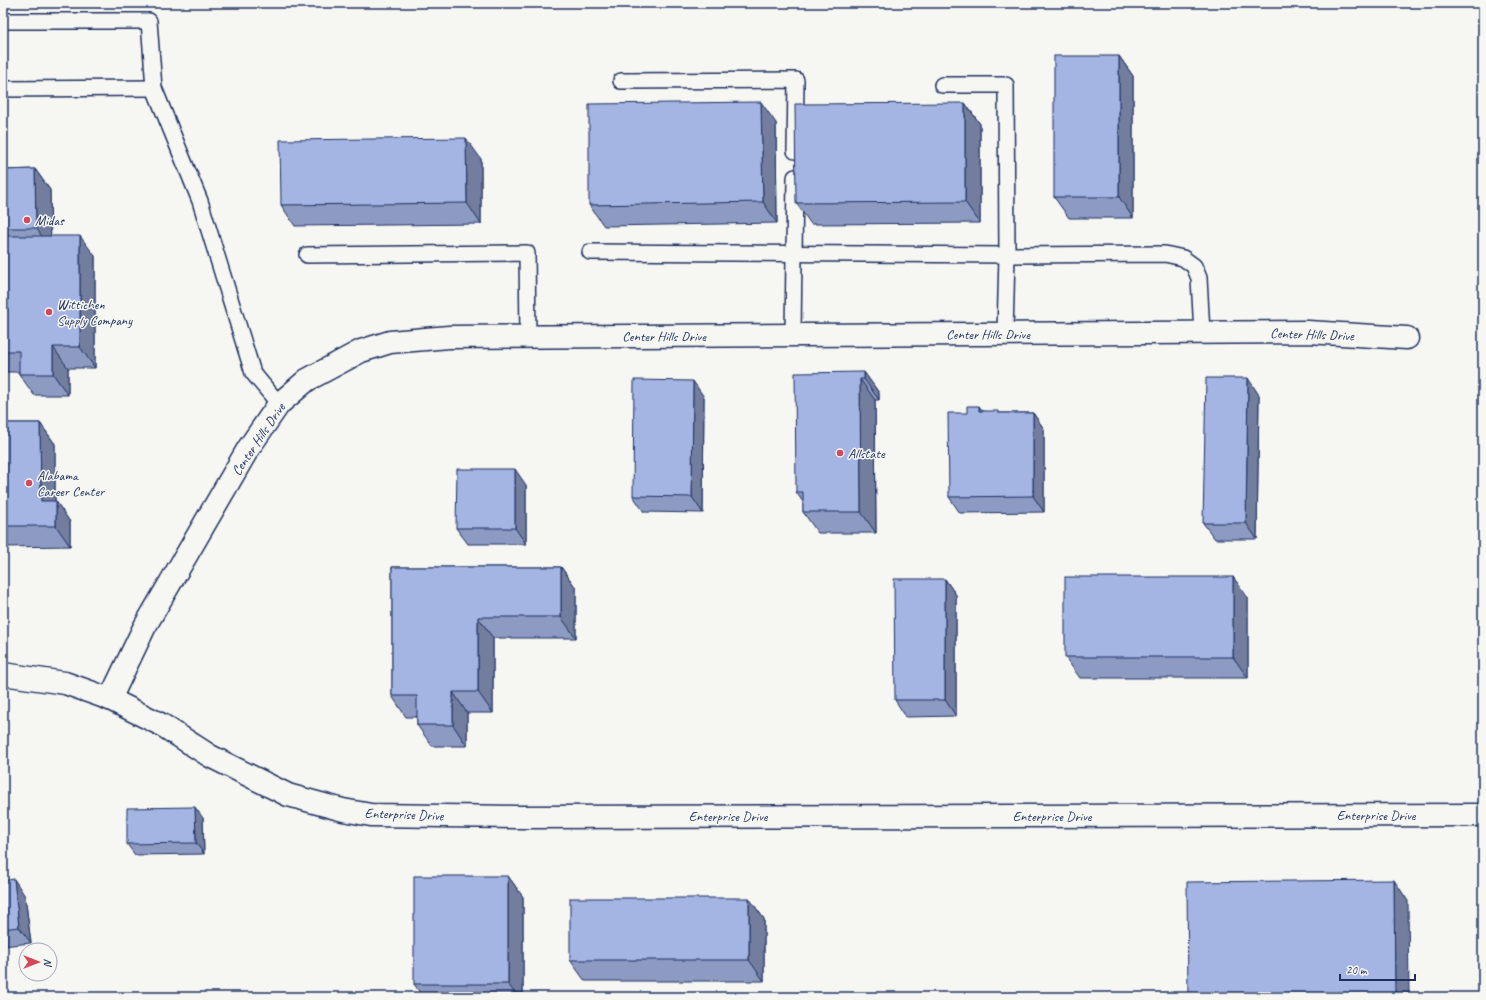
<svg xmlns="http://www.w3.org/2000/svg" width="1486" height="1000" font-family="Caveat,sans-serif">
<rect width="100%" height="100%" fill="#f6f6f2"/>
<filter id="ink" filterUnits="userSpaceOnUse"><feTurbulence type="fractalNoise" baseFrequency=".025" numOctaves="2"/><feDisplacementMap in="SourceGraphic" scale="8" xChannelSelector="R" yChannelSelector="G"/><feConvolveMatrix kernelMatrix="1 2 1 2 8 2 1 2 1" color-interpolation-filters="sRGB"/></filter>
<g filter="url(#ink)">
<g fill="none" stroke-linecap="round" stroke-linejoin="round">
<g stroke="#1b2f5e" stroke-width="18">
<g id="service">
<path d="M3 21H149L154 88 200 201 253 373 279 404"/>
<path d="M621 81 796 80 795 151"/>
<path d="M942 85H1006L1007 255 1005 334"/>
<path d="M3 89 154 88"/>
<path d="M590 252 1007 255 1165 254 1183 258 1194 266 1199 278 1202 333"/>
<path d="M307 255 527 253 528 337"/>
<path d="M793 335 795 177"/>
</g>
</g>
<g stroke="#1b2f5e" stroke-width="25">
<g id="minor">
<path d="M3 674 65 683 110 699 162 725 210 756 288 795 343 810 371 815 516 817 1483 815"/>
<path d="M110 699 144 628 248 449 279 404 307 380 361 351 390 342 449 337 1308 332 1407 338"/>
</g>
</g>
<use href="#service" stroke="#f6f6f2" stroke-width="15"/>
<use href="#minor" stroke="#f6f6f2" stroke-width="22"/>
</g>
<g fill="#8d9bc3" stroke="#1b2f5e">
<path d="M1119 56 1133 76V218H1069L1054 197Z"/>
<path d="M965 103 980 124V223L811 224 796 203Z"/>
<path d="M776 123 777 223 604 226 589 205Z"/>
<path d="M481 159V224L295 226 281 205Z"/>
<path d="M35 169 50 190V236L95 256V368H68V395H34L19 374V372H3V170Z"/>
<path d="M864 372 879 393V400H875L876 533H818L803 512V502L796 492Z"/>
<path d="M1259 395 1257 539H1215L1203 523Z"/>
<path d="M704 397 703 513 644 512 633 496Z"/>
<path d="M983 411 999 413H1033L1044 429V512L960 513 949 497 967 413Z"/>
<path d="M3 423H40L55 444V501L70 522V546L3 547Z"/>
<path d="M526 485V544H468L456 528Z"/>
<path d="M392 567H561L576 588V638H493V713H467V746H432L417 725V717H406L392 696Z"/>
<path d="M1233 577 1248 598V678H1080L1065 657Z"/>
<path d="M945 579 956 595V716L906 717 895 700Z"/>
<path d="M203 818 204 854 135 855 127 844Z"/>
<path d="M508 876 523 897V997H423L414 984Z"/>
<path d="M3 881 25 896 31 943 3 946Z"/>
<path d="M749 898 764 919V981H585L570 960Z"/>
</g>
<g fill="#737e9f" stroke="#1b2f5e">
<path d="M1119 56 1133 76V218L1119 197Z"/>
<path d="M761 102 776 123 777 223 763 202Z"/>
<path d="M965 103 980 124V223L965 202Z"/>
<path d="M466 138 481 159V224L467 203Z"/>
<path d="M35 169 50 190 51 249 36 228Z"/>
<path d="M80 236 95 256V368L80 347Z"/>
<path d="M53 347 68 368V395L53 374Z"/>
<path d="M864 372 879 393V400L864 379Z"/>
<path d="M1248 378 1259 395 1257 539 1246 523Z"/>
<path d="M860 379 875 400 876 533 861 512Z"/>
<path d="M693 381 704 397 703 513 692 497Z"/>
<path d="M979 406 991 422 979 411Z"/>
<path d="M1033 413 1044 429V512L1033 496Z"/>
<path d="M40 423 55 444V522L41 501Z"/>
<path d="M515 469 526 485V544L515 528Z"/>
<path d="M56 501 70 522V546L56 526Z"/>
<path d="M561 567 576 588V638L561 617Z"/>
<path d="M1233 577 1248 598V678L1233 657Z"/>
<path d="M945 579 956 595V716L945 700Z"/>
<path d="M478 617 493 638V713L478 692Z"/>
<path d="M453 692 467 713V746L453 725Z"/>
<path d="M195 807 203 818 204 854 196 843Z"/>
<path d="M508 876 523 897V997H518L508 984Z"/>
<path d="M14 879 25 896 31 943 19 927Z"/>
<path d="M1394 880 1408 901 1409 997H1395Z"/>
<path d="M749 898 764 919V981L749 960Z"/>
</g>
<g fill="#a4b4e3" stroke="#1b2f5e">
<rect x="1054" y="56" width="65" height="141"/>
<path d="M761 102 763 202 589 205V104Z"/>
<path d="M965 103V202L796 203 795 104Z"/>
<path d="M466 138 467 203 281 205 280 140Z"/>
<path d="M35 169 36 228H3V170Z"/>
<path d="M3 236H80V347H53V374H19V351H3Z"/>
<path d="M864 372V379H860L861 512H803V492H796L795 373Z"/>
<path d="M1206 378H1248L1246 523H1203Z"/>
<path d="M634 380 693 381 692 497 633 496Z"/>
<path d="M967 406H979V411H998V413H1033V496L949 497 948 413H967Z"/>
<path d="M3 423H40L41 501H56V526H3Z"/>
<path d="M457 469H515V528H456Z"/>
<path d="M392 567H561V617H478V692H453V725H417V696H392Z"/>
<rect x="1065" y="577" width="168" height="80"/>
<path d="M894 579H945V700H895Z"/>
<path d="M195 807 196 843 127 844V808Z"/>
<rect x="414" y="876" width="94" height="108"/>
<path d="M14 879 19 927 3 929V881Z"/>
<path d="M1394 880 1395 997H1188L1187 882Z"/>
<rect x="570" y="898" width="179" height="62"/>
</g>
</g>
<g fill="#d1495b" stroke="#f6f6f2" stroke-width="1.5">
<circle cx="27" cy="220" r="4"/>
<circle cx="49" cy="312" r="4"/>
<circle cx="840" cy="453" r="4"/>
<circle cx="29" cy="483" r="4"/>
</g>
<g text-anchor="middle" stroke-width="3" stroke-linejoin="round" paint-order="stroke">
<g font-size="14" fill="#1b2f5e" stroke="#f6f6f2" text-anchor="start">
<text x="35" y="225">Midas</text>
<text x="57" y="309">Wittichen<tspan x="57" dy="16">Supply Company</tspan></text>
<text x="848" y="458">Allstate</text>
<text x="37" y="480">Alabama<tspan x="37" dy="16">Career Center</tspan></text>
</g>
<g font-size="14" fill="#1b2f5e" stroke="#f6f6f2">
<text x="988" y="339">Center Hills Drive</text>
<text transform="translate(1312 334) rotate(2)" y="5">Center Hills Drive</text>
<text x="664" y="341">Center Hills Drive</text>
<text transform="translate(258 439) rotate(-56)" y="5">Center Hills Drive</text>
<text transform="translate(404 814) rotate(2)" y="5">Enterprise Drive</text>
<text x="1376" y="820">Enterprise Drive</text>
<text x="728" y="821">Enterprise Drive</text>
<text x="1052" y="821">Enterprise Drive</text>
</g>
</g>
<rect width="1486" height="1000" fill="none" stroke="#f6f6f2" stroke-width="16"/>
<rect x="8" y="8" width="1470" height="984" fill="none" stroke="#1b2f5e" stroke-width="1.5" filter="url(#ink)"/>
<g transform="translate(38 962) rotate(90)"><circle r="19" fill="#f6f6f2" stroke="#9ea6b7"/>
<path d="M0-3L7 15L0 10L-7 15Z" fill="#d1495b"/>
<text y="-6" font-size="11" font-weight="bold" text-anchor="middle" fill="#1b2f5e">N</text>
</g>
<path d="M1340 974v6h75v-6" fill="none" stroke="#1b2f5e" stroke-width="2"/>
<text x="1346" y="974" font-size="12" fill="#1b2f5e" stroke="#f6f6f2" stroke-width="3" paint-order="stroke">20 m</text>
</svg>
